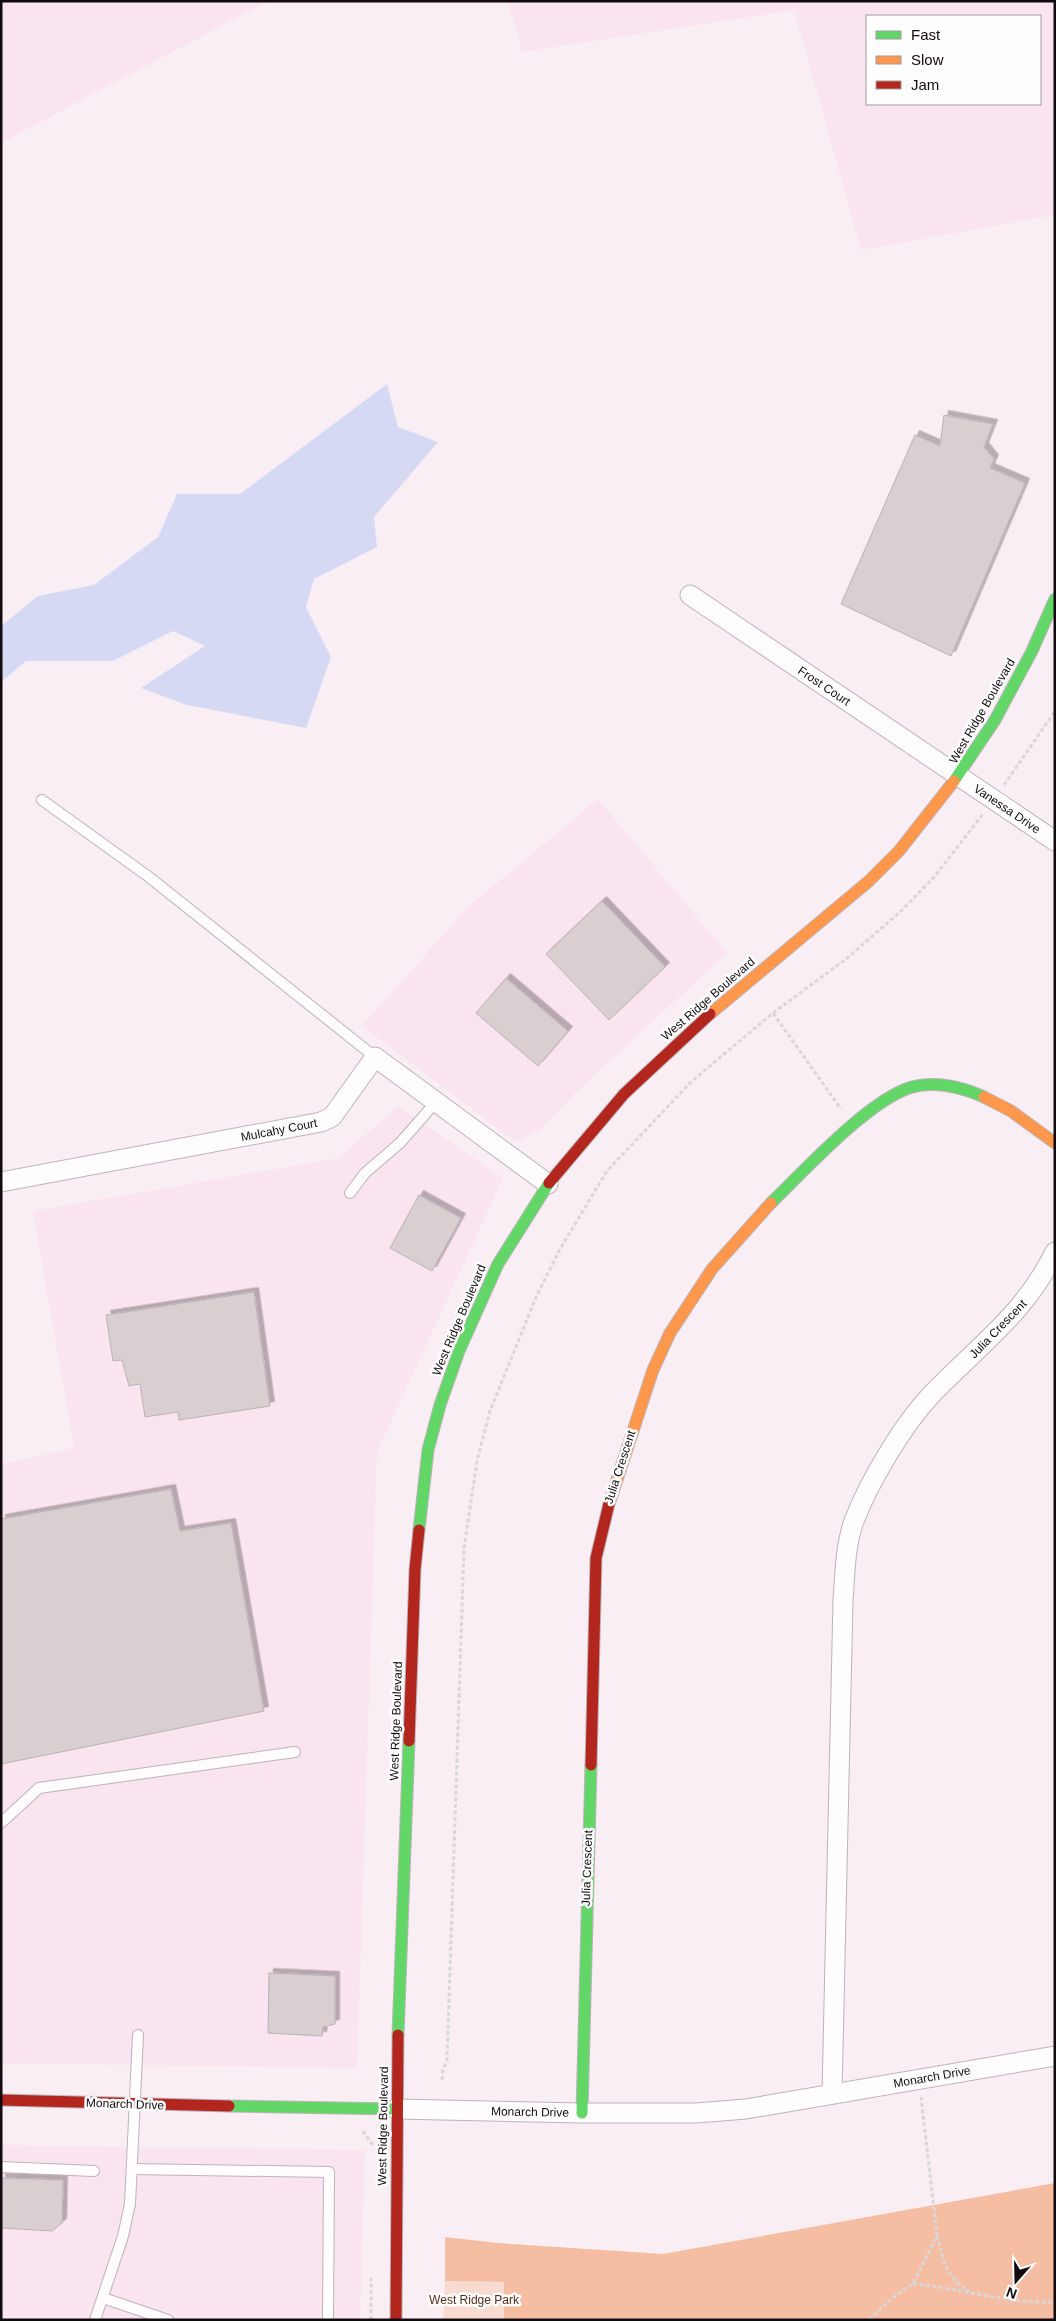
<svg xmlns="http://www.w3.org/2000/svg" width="1056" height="2321" font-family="Arial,sans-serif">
<defs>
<filter id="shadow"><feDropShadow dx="4.5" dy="-4.5" stdDeviation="0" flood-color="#0004"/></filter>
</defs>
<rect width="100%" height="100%" fill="#f9eef4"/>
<g fill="#fae4f0" fill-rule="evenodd">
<path d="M1 1H268L1 143Z"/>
<path d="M508 1H1054L1055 215 861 250 794 10 522 52ZM867 16H1040V104H867Z"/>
<path d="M598 799 727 953 575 1093 542 1128 516 1142 362 1026 468 907Z"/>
<path d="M398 1106 503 1178 377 1452 357 2068 1 2063V1464L74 1448 33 1211 339 1158Z"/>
<path d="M1 2145 365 2150 360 2320H1Z"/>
</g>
<path fill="#f8dbd0" d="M445 2281 504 2282V2320H443Z"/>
<path fill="#f5bea3" d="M1055 2183V2320H504V2282L445 2281V2237L498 2243 663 2254Z"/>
<path fill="#d6d9f4" d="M387 384 398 427 438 442 374 517 377 547 314 579 306 607 331 657 306 728 187 705 141 688 205 646 173 631 113 661H26L1 682V626L38 596 94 585 158 537 177 494H240Z"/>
<g fill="#d9cfd1" stroke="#bbb1b4" filter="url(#shadow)">
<path d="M944 415 993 424 984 447 994 459 990 468 1025 483 951 656 841 604 915 435 940 446Z"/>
<path d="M602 901 665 967 609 1020 546 954Z"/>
<path d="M506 978 568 1031 538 1066 476 1013Z"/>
<path d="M419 1195 461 1218 432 1271 390 1248Z"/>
<path d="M254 1292 270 1406 179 1420 178 1412 145 1417 140 1384 129 1386 122 1360 113 1361 106 1315Z"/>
<path d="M171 1489 180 1531 231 1523 264 1711 1 1764V1519Z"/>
<path d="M269 1973 335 1976V2024L323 2027 322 2036 268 2033Z"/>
<path d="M1 2178 63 2180 62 2223 52 2231 1 2228Z"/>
</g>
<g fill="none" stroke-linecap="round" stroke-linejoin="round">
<g stroke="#bcb4b9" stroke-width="12">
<g id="lane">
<path d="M42 800 149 877 375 1057"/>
<path d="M350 1193 365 1173 400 1143 435 1103"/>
<path d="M1 1823 39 1788 295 1752"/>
<path d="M1 2167 94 2171"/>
<path d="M132 2169 329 2172 328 2320"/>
<path d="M103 2298 168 2320"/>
<path d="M95 2320 123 2236 130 2204 138 2035"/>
</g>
</g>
<g stroke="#bcb4b9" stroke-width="21">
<g id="street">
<path d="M690 595 1055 841"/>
<path d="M1 1182 321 1122 332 1117 375 1057 548 1184"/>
<path d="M832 2094 843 1600C845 1575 845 1546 854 1521 869 1482 902 1426 931 1395 978 1346 1024 1315 1055 1252"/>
<path d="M396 2109 582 2113H696L746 2109 1055 2056"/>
</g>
</g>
<g stroke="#bcb4b9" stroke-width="13">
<g id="fast">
<path d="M954 781 995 720 1032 651 1055 599"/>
<path d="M771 1203C804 1171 867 1102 909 1088 933 1080 962 1087 984 1097"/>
<path d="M419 1530 428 1450 440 1405 459 1351 498 1264 549 1183"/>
<path d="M398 2035 409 1741"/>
<path d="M229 2106 396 2109"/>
<path d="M582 2113 591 1765"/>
</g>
</g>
<g stroke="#bcb4b9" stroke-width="13">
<g id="slow">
<path d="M710 1014 869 881 899 851 954 781"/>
<path d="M984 1097 1011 1111 1055 1143"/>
<path d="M609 1504 653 1370 670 1333 712 1269 771 1203"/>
</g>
</g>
<g stroke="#bcb4b9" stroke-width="13">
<g id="jam">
<path d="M549 1183 624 1094 710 1014"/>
<path d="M409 1741 415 1569 419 1530"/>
<path d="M591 1765 596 1558 609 1504"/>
<path d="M1 2100 229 2106"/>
<path d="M396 2320 398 2035"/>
</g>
</g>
<g stroke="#dad7d8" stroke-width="3" stroke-dasharray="4 2.5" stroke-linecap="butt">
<path d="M1004 785 1055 711"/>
<path d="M773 1013 841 1109"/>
<path d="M442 2080 443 2070 447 2060 464 1548 477 1461 490 1411 536 1297 560 1249 607 1171 692 1081 773 1013 846 959 900 912 935 876 983 814"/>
<path d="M363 2131 374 2147"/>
<path d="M937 2235C945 2265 944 2273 969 2292"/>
<path d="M913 2284C961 2288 1006 2304 1055 2302"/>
<path d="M371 2320V2278"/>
<path d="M869 2320 892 2298 913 2284 937 2235 921 2097"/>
</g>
<use href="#lane" stroke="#fefcfd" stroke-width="10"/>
<use href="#street" stroke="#fefcfd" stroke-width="19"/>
<use href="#fast" stroke="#63d668" stroke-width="11"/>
<use href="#slow" stroke="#ff974d" stroke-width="11"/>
<use href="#jam" stroke="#b3261e" stroke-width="11"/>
</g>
<g text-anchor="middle" stroke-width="5" stroke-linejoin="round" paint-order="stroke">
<g font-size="12" fill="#120a0f" stroke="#fdfdfd">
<text transform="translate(824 686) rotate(34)" y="4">Frost Court</text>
<text transform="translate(982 711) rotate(-60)" y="4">West Ridge Boulevard</text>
<text transform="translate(1007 809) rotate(34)" y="4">Vanessa Drive</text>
<text transform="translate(708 999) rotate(-41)" y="4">West Ridge Boulevard</text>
<text transform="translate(279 1130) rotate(-11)" y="4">Mulcahy Court</text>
<text transform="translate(459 1320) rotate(-67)" y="4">West Ridge Boulevard</text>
<text transform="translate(998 1329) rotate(-46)" y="4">Julia Crescent</text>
<text transform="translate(620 1467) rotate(-72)" y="4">Julia Crescent</text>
<text transform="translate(396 1721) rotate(-88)" y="4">West Ridge Boulevard</text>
<text transform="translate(587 1868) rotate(-88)" y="4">Julia Crescent</text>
<text transform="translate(932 2077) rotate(-10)" y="4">Monarch Drive</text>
<text transform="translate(125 2104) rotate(2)" y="4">Monarch Drive</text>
<text transform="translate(530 2112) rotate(1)" y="4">Monarch Drive</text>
<text transform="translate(383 2126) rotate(-89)" y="4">West Ridge Boulevard</text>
</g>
<g font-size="12" fill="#55301a" stroke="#fdfdfd">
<text x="474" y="2304">West Ridge Park</text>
</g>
</g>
<rect width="1056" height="2321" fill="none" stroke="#120a0f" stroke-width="5"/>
<rect x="866" y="15" width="175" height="90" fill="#fdfdfd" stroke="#9f9c9e"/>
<rect x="876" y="31" width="25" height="8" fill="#63d668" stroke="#9f9c9e"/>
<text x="911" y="40" font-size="15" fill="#120a0f">Fast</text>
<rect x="876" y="56" width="25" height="8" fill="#ff974d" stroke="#9f9c9e"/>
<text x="911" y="65" font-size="15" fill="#120a0f">Slow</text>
<rect x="876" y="81" width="25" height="8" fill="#b3261e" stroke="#9f9c9e"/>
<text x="911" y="90" font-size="15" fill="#120a0f">Jam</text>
<g transform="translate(1016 2281) rotate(200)" stroke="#fdfdfd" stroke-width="4" paint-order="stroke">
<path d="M0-4L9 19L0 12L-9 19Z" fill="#120a0f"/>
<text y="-8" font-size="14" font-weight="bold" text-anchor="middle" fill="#120a0f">N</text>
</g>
</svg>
